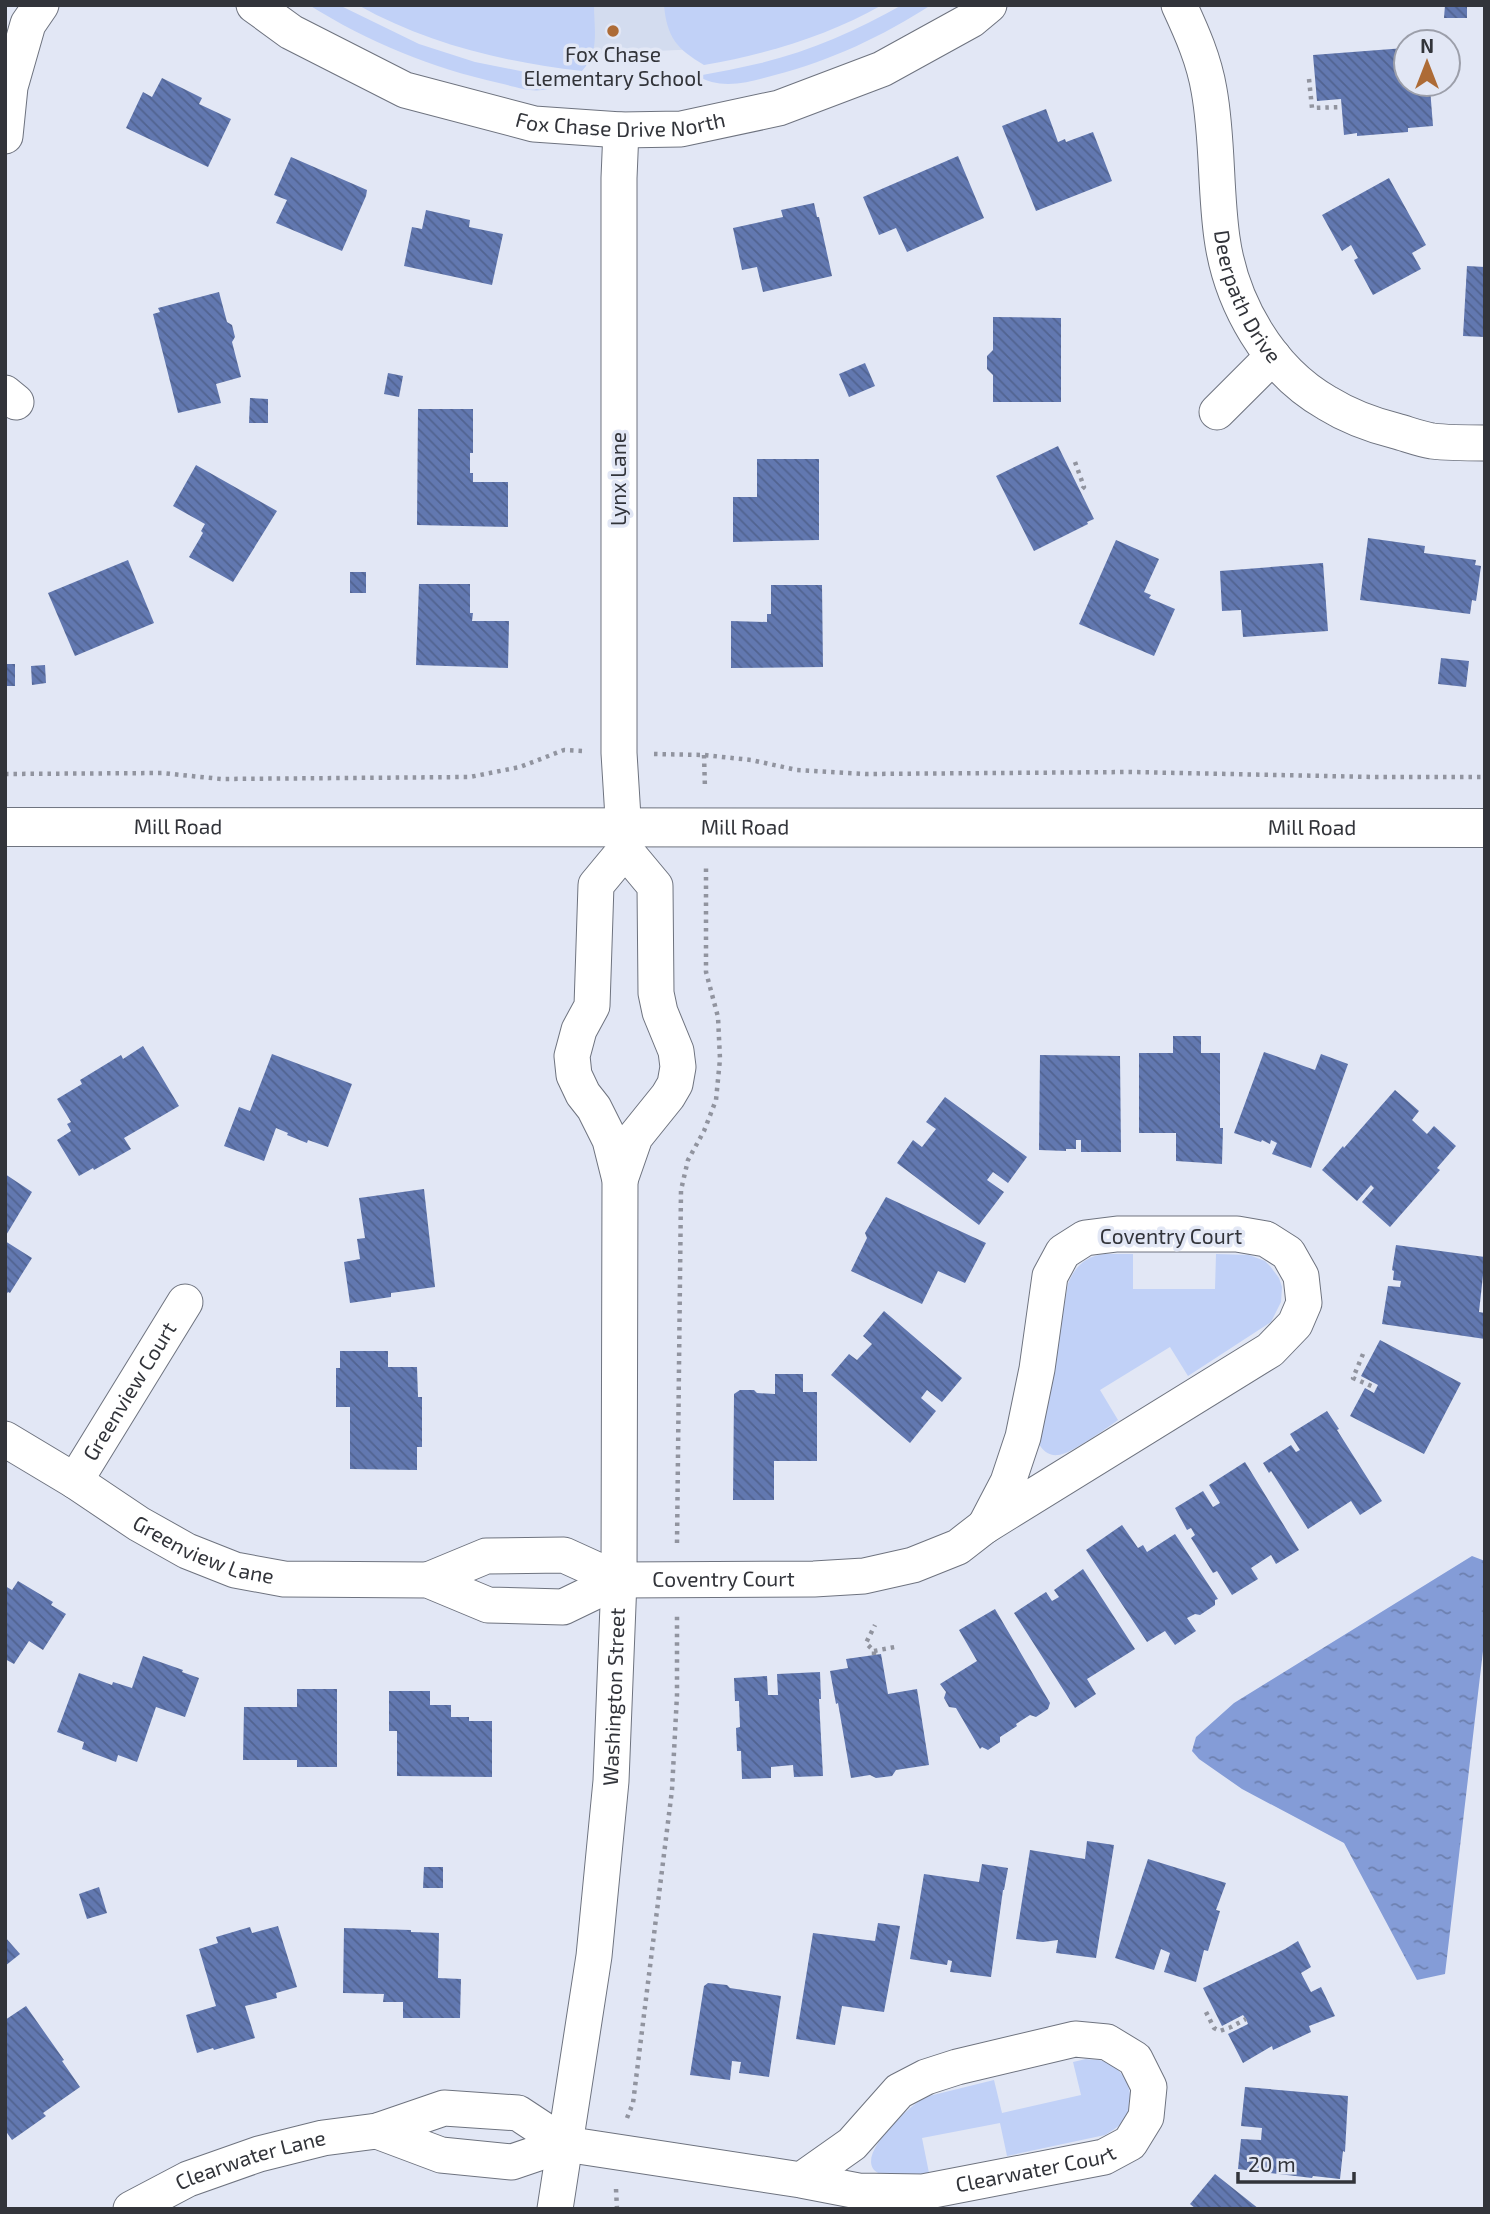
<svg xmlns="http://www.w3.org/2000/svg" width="1490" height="2214" font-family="'Exo 2',sans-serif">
<defs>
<pattern id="water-ripples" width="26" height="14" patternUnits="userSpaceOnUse" patternTransform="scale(1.75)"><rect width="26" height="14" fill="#849cd7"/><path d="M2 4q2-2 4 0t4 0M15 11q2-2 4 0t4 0" fill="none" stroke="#6d80af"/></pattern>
<pattern id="building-back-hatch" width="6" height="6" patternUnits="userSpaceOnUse" patternTransform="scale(1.75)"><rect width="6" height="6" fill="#6278b0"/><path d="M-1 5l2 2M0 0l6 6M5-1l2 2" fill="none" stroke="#516390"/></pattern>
</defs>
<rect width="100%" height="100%" fill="#e2e7f5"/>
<path fill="#d3dcef" d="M392 5H823L701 49 565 55Z"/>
<g fill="#c1d1f7">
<path d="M309 5H339L419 44 475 62 535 74 573 79C563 83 553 89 542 90 529 92 513 86 499 83 432 68 368 42 309 5Z"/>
<path d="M358 5H594C594 30 600 52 582 71 504 62 427 44 358 5Z"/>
<path d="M664 5H882C827 36 767 54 704 65 677 49 667 38 664 5Z"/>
<path d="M902 5H931C883 36 830 61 775 75 760 79 744 84 728 84 717 84 706 81 697 76 718 72 740 68 761 63 810 51 858 30 902 5Z"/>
<path d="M1105 1254H1133V1289H1215L1216 1254 1249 1255 1265 1261 1270 1266 1279 1278 1282 1287 1281 1302 1271 1322 1188 1376 1170 1347 1100 1390 1118 1420C1107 1428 1069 1455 1058 1455 1049 1456 1043 1451 1039 1444L1068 1284C1075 1266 1086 1256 1105 1254Z"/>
<path d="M1086 2059C1091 2060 1098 2059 1103 2061 1125 2067 1138 2097 1126 2117 1121 2126 1113 2130 1105 2135L1007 2156 1000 2123 922 2138 929 2173C914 2175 894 2180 880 2174 848 2160 911 2105 925 2097L994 2080 1002 2113 1081 2095 1073 2062Z"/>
</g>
<path fill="url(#water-ripples)" d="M1472 1556 1485 1561V1634L1445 1974 1417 1980 1344 1843 1242 1789 1199 1759 1192 1751 1196 1737 1234 1703Z"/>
<g fill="url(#building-back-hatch)">
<path d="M1445 5H1467V18H1444Z"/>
<path d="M1405 48 1408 90 1430 88 1433 126 1408 128V132L1357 136V133L1344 135 1341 99 1317 101 1313 55Z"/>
<path d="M162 78 202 98 199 104 231 119 208 167 126 128 143 92 152 97Z"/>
<path d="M1046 109 1058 142 1065 139 1066 142 1093 132 1112 181 1036 211 1002 126Z"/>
<path d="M958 156 984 218 907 252 896 228 879 235 863 197Z"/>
<path d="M291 157 367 190 366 196 342 251 276 223 287 200 274 195Z"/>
<path d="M1389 178 1426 245 1412 253 1421 269 1373 295 1354 260 1358 258 1351 245 1342 251 1322 215Z"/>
<path d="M814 203 817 217H819L832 276 763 292 757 267 742 270 733 228 783 217 781 210Z"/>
<path d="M426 210 470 220 469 227 503 234 492 285 404 266 412 227 422 229Z"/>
<path d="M1467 266 1485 267V337L1463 336Z"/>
<path d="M219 292 227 322 232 325 235 337 232 342 241 377 216 384 221 403 178 413 153 314 160 312 158 308Z"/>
<path d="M993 317 1061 318V402H993V375L987 369V356L993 350Z"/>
<path d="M865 363 875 386 849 397 839 374Z"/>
<path d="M388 373 403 376 399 397 384 394Z"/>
<path d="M250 398 268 399V423H249Z"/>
<path d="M418 409H473V453H470V473H473V482H508V527L417 525Z"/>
<path d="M1058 446 1094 519 1087 522 1088 524 1034 551 996 476Z"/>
<path d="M757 459H819V540L733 542V497H757Z"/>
<path d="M196 465 277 511 233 582 189 557 203 533 201 531 205 524 173 506Z"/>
<path d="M1368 538 1425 546 1424 553 1476 560 1475 565 1481 566 1476 601 1472 600 1470 614 1360 600Z"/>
<path d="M1116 540 1159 559 1144 592 1151 595 1149 598 1175 609 1154 656 1079 624Z"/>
<path d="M128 560 154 623 75 656 48 593Z"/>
<path d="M1323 563 1328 631 1243 637 1241 610 1222 611 1220 571Z"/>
<rect x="350" y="572" width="16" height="21"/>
<path d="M419 584H470V613H473L472 621H509L508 668 416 665Z"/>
<path d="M771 585H822L823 667 731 668V621L767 622V614H771Z"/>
<path d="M1441 658 1469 661 1466 687 1438 684Z"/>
<rect x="5" y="664" width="10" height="22"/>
<path d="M45 665 46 683 32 685 31 666Z"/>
<path d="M1173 1036H1201V1053H1220V1128H1223L1222 1164 1176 1161V1133H1139V1053H1173Z"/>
<path d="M143 1046 179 1106 124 1138 131 1149 94 1170 93 1168 79 1176 57 1140 71 1131 67 1124 71 1122 57 1099 82 1084 80 1080 121 1055 123 1059Z"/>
<path d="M1264 1052 1315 1070 1321 1054 1348 1064 1311 1168 1272 1154 1277 1143 1271 1140 1270 1144 1262 1140 1261 1142 1234 1133Z"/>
<path d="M272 1054 352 1084 328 1147 308 1140 307 1143 287 1135 288 1133 276 1128 264 1161 224 1146 239 1107 250 1111Z"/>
<path d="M1040 1055 1120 1056 1121 1152H1081V1140H1076V1149H1066V1151L1039 1150Z"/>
<path d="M1395 1090 1419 1111 1412 1120 1427 1134 1434 1126 1456 1146 1437 1168 1440 1170 1390 1227 1362 1202 1374 1188 1371 1185 1357 1201 1322 1170 1343 1146 1344 1148Z"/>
<path d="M945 1097 1027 1157 1008 1183 993 1172 987 1180 1004 1192 979 1225 897 1163 913 1140 922 1147 936 1129 926 1122Z"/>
<path d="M5 1174 32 1192 5 1237Z"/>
<path d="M424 1189 435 1287 391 1293V1297L350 1303 344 1262 360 1259 357 1239 365 1238 359 1198Z"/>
<path d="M886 1197 986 1243 965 1283 938 1271 922 1304 851 1271 867 1238 865 1233Z"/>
<path d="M5 1241 32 1258 10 1293 8 1292 5 1296Z"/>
<path d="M1396 1245 1485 1257 1479 1312 1485 1313V1339L1382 1324 1388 1286 1400 1287 1401 1281 1393 1280 1394 1271 1392 1270Z"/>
<path d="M884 1311 962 1378 942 1402 927 1390 921 1398 936 1411 910 1443 831 1375 849 1354 857 1360 872 1344 863 1336Z"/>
<path d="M1380 1340 1461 1383 1424 1454 1350 1416 1365 1388 1374 1393 1378 1385 1361 1376Z"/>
<path d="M340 1351H388V1367H417L418 1397H422V1447H417V1470L350 1469V1407H336V1368H340Z"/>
<path d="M775 1374H803V1392H817V1461H774V1500H733L734 1394 740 1390H754L757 1393 775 1394Z"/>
<path d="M1327 1411 1339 1429 1337 1430 1382 1501 1360 1515 1351 1501 1308 1529 1271 1471 1269 1473 1263 1463 1291 1445 1296 1452 1300 1450 1290 1434Z"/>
<path d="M1245 1462 1299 1550 1276 1564 1271 1555 1251 1568 1258 1579 1232 1595 1217 1571 1213 1573 1191 1538 1195 1535 1191 1528 1187 1530 1175 1508 1203 1491 1213 1507 1220 1503 1209 1485Z"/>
<path d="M1122 1525 1138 1548 1143 1545 1147 1552 1175 1534 1218 1599 1215 1600V1605L1200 1615 1195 1614 1187 1618 1196 1631 1175 1645 1165 1631 1147 1642 1086 1550Z"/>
<path d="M1083 1569 1135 1649 1087 1679 1096 1694 1075 1708 1014 1613 1046 1592 1052 1601 1059 1597 1054 1590Z"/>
<path d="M18 1581 53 1602 51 1605 66 1614 43 1650 29 1641 14 1664 5 1659V1586L12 1590Z"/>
<path d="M995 1609 1050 1703 1048 1709 1036 1717 1030 1715 1016 1724 1017 1726 1000 1737V1742L988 1750 982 1747 980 1749 956 1708 949 1707 944 1698 946 1692 940 1684 977 1661 959 1630Z"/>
<path d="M881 1654 888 1694 917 1689 929 1765 896 1770 892 1776 876 1778 870 1775 851 1778 838 1703 836 1704 830 1671 848 1668 846 1659Z"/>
<path d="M143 1656 183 1670 182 1672 199 1678 185 1717 156 1707 137 1762 118 1755 116 1762 82 1749 84 1742 57 1732 79 1673 112 1685 113 1682 132 1688Z"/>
<path d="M820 1672 821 1699H819L823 1776 794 1777 793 1765 771 1767V1778L742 1779 741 1751H737L736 1728 740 1727 739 1701H735L734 1678 767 1676 768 1695H778L777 1674Z"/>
<path d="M297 1689H337V1767H297V1760H243L244 1707H297Z"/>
<path d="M389 1691H430V1705H451V1717H469V1721H492V1777L397 1776V1731H389Z"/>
<path d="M1087 1841 1114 1845 1096 1958 1056 1953 1058 1940 1043 1942 1016 1939 1030 1850 1085 1859Z"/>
<path d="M1148 1859 1226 1883 1216 1910 1220 1911 1208 1951 1204 1950 1196 1982 1164 1972 1170 1953 1161 1949 1154 1970 1115 1958Z"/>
<path d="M982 1864 1008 1868 1004 1890H1003L991 1977 950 1972 952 1961 948 1960 947 1965 910 1959 924 1874 979 1882Z"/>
<path d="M424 1867H443V1888H423Z"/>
<path d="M99 1887 107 1913 87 1919 79 1894Z"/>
<path d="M878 1923 900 1926 884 2012 842 2006 835 2045 796 2039 813 1933 875 1941Z"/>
<path d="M278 1926 297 1987 276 1993 277 1998 245 2006 255 2038 214 2050 213 2048 197 2053 186 2015 216 2006 199 1949 218 1943 216 1937 250 1927 252 1933Z"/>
<path d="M344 1928 411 1930V1932L439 1933 438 1978 461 1979 460 2018H403V2002H383L384 1994 343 1993Z"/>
<path d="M5 1937 20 1954 5 1966Z"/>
<path d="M1298 1941 1311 1967 1301 1973 1311 1992 1321 1987 1335 2016 1309 2026 1311 2032 1273 2050 1272 2046 1243 2063 1228 2034 1248 2024 1246 2019 1243 2015 1222 2026 1203 1988 1285 1949Z"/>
<path d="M708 1983 727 1985 730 1988 781 1996 769 2077 739 2073 741 2062 732 2061 730 2080 690 2075 704 1986Z"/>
<path d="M26 2006 64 2060 62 2061 80 2087 43 2113 46 2116 12 2140 5 2130V2020Z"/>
<path d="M1245 2087 1348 2096 1345 2152 1343 2151 1340 2179 1313 2176 1312 2178 1238 2169 1241 2139 1261 2140 1262 2128 1241 2126Z"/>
<path d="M1215 2174 1259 2209H1196L1190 2204Z"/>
</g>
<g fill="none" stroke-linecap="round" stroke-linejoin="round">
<g stroke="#6e737f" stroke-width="37">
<g id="street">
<path id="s1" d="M254 5 291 32 405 90 534 124 621 130 681 129 779 108 882 69 971 20 989 5"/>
<path id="s2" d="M1179 5C1192 33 1204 60 1209 90 1218 139 1215 189 1222 238 1231 303 1269 370 1327 403 1348 416 1372 425 1396 431 1407 434 1420 439 1432 441 1449 443 1467 443 1485 443"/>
<path d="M5 136 10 87 28 24 41 5"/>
<path d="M5 393 16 402"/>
<path d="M1217 412 1273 356"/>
<path d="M620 1180 635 1137 668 1096 675 1084 678 1067 676 1051 660 1012 656 993 655 886 625 850 619 753V178L621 130"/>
<path d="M1117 1234H1237L1266 1239 1288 1253 1301 1276 1304 1303 1295 1324 1270 1350 985 1526 1008 1482 1023 1437 1037 1369 1050 1276 1063 1252 1085 1238Z"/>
<path id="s3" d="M5 1439 75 1481 139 1524 187 1551 235 1570 284 1579 428 1580 488 1605 563 1607 619 1580 814 1579 864 1576 913 1565 958 1547 985 1526"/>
<path id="s4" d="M75 1481 185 1302"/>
<path d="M428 1580 486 1556 564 1555 619 1580"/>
<path d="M377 2131 441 2155 512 2162 565 2144"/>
<path id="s5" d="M131 2209 188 2179 259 2154 323 2138 377 2131 444 2108 518 2113 565 2144 801 2180 858 2191 923 2192 1104 2157 1130 2143 1146 2117 1149 2087 1135 2059 1107 2042 1075 2039 957 2067 926 2077 899 2091 852 2144 801 2180"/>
<path id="s6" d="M555 2209 594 1956 611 1781 619 1580 620 1180 610 1140 594 1108 583 1094 574 1075 572 1056 579 1030 592 1006 596 885 625 850"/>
</g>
</g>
<g stroke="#6e737f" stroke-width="40">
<g id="secondary">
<path id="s7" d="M5 827 1485 828"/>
</g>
</g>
<g stroke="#91949f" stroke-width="4.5" stroke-dasharray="3.5 5" stroke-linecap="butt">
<path d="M1309 79 1312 108 1342 107"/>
<path d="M1075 462 1084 487 1080 491"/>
<path d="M654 754 704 755 751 760 797 770 866 774 1131 772 1375 777H1485"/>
<path d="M704 755 705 789"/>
<path d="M5 774 162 773 221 779 470 777 520 767 564 750 582 751"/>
<path d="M1363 1354 1353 1378 1376 1388"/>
<path d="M677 1543 681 1190 688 1160 704 1131 716 1100 720 1059 718 1017 706 972V864"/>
<path d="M874 1651 895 1647"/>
<path d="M874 1655V1651L866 1643 875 1625"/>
<path d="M1206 2012 1214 2028 1220 2031 1231 2027 1246 2019"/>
<path d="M627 2118 633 2103 672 1790 677 1695V1616"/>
<path d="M616 2189 617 2209"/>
</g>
<use href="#street" stroke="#fff" stroke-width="35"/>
<use href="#secondary" stroke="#fff" stroke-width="38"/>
</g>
<circle fill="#ad6b36" stroke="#e2e7f5" stroke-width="2.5" cx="613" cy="31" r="7"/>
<g text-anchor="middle" stroke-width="7" stroke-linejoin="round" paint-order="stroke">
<g font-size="21" fill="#32343a" stroke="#e2e7f5">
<text x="613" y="62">Fox Chase<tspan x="613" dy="24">Elementary School</tspan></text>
</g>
<g font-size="21" fill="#32343a" stroke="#e2e7f5">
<text dy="7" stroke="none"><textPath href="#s1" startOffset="394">Fox Chase Drive North</textPath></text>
<text dy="7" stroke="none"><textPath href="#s2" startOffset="303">Deerpath Drive</textPath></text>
<text transform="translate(619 479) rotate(-90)" y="7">Lynx Lane</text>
<text dy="7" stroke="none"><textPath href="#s7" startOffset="173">Mill Road</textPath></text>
<text dy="7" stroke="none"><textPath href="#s7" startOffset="740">Mill Road</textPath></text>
<text dy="7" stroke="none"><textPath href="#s7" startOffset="1307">Mill Road</textPath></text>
<text x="1171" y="1244">Coventry Court</text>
<text dy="7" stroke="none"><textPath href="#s4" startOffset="105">Greenview Court</textPath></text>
<text dy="7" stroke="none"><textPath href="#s3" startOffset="229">Greenview Lane</textPath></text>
<text dy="7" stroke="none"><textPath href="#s3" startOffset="766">Coventry Court</textPath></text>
<text dy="7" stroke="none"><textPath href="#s6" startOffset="516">Washington Street</textPath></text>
<text dy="7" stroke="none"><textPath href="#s5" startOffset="130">Clearwater Lane</textPath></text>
<text dy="7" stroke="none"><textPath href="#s5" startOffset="938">Clearwater Court</textPath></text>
</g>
</g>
<rect width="1490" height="2214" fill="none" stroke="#32343a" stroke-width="14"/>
<g transform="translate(1427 63)"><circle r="33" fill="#e2e7f5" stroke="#9c9faa" stroke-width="2"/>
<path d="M0-5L12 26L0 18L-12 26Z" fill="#ad6b36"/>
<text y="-10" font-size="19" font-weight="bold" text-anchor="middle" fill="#32343a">N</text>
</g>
<path d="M1238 2172v10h116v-10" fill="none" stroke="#32343a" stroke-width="3.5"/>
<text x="1248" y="2172" font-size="21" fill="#32343a" stroke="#e2e7f5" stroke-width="5" paint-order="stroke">20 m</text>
</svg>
